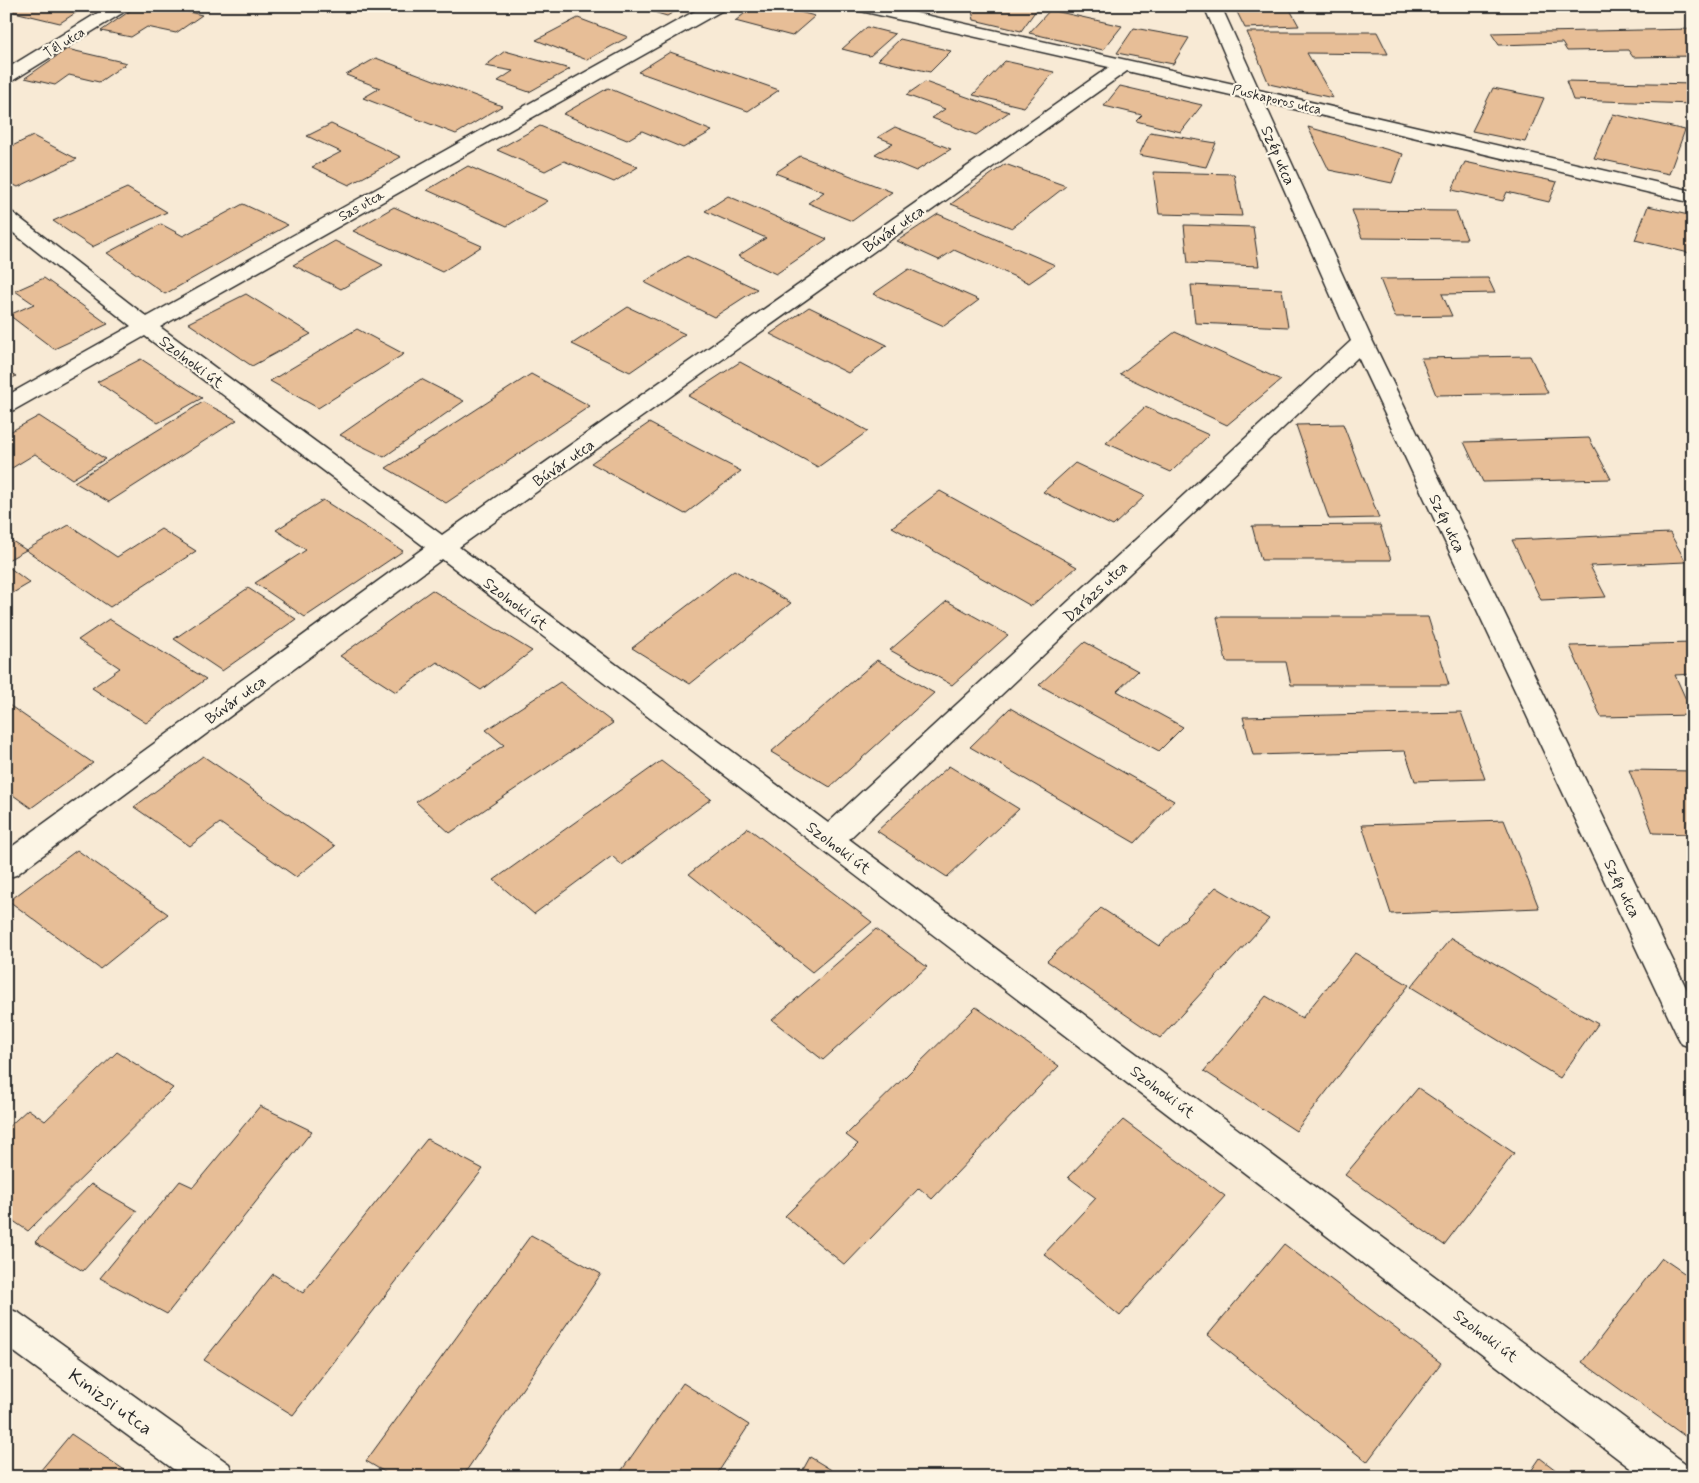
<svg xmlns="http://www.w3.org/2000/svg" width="1699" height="1483" font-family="Mynerve,sans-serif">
<rect width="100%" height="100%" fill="#f8ead5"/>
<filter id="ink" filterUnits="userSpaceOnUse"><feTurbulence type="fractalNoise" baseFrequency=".02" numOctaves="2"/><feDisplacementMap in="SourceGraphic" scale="10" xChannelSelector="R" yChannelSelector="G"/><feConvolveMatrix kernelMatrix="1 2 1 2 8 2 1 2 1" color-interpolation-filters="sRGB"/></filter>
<g filter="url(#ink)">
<g fill="#e7be97" stroke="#2b2b2b">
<path d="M6 6H86L60 23 6 10Z"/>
<path d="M137 6H162L202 15 176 33 147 27 131 37 101 31Z"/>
<path d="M647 6H684L667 16 643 9Z"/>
<path d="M754 6H776L815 16 792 36 735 21Z"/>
<path d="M971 6H1039L1021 31 974 20Z"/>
<path d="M1234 6H1288L1299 26 1245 28Z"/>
<path d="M1577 6H1673L1675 8 1579 9Z"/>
<path d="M1050 10 1122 26 1103 50 1029 33Z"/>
<path d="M578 18 628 37 587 60 536 40Z"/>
<path d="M867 27 895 34 870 56 842 49Z"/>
<path d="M1134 28 1189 38 1173 64 1117 53Z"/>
<path d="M1693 29V56L1633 57 1628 50 1567 51 1562 43 1499 45 1491 33Z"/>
<path d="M1247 32H1377L1388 54 1307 53 1333 98 1269 84Z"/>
<path d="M900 39 951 51 930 72 878 60Z"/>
<path d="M67 49 127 63 99 82 69 75 55 85 25 78Z"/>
<path d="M505 51 570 69 529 92 498 81 513 71 485 66Z"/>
<path d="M670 52 779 90 748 111 638 72Z"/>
<path d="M376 58 502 106 456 134 363 98 380 88 346 75Z"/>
<path d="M1005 61 1054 72 1024 107 973 95Z"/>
<path d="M1566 81 1693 84V104L1573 100Z"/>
<path d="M925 82 1009 112 976 135 932 118 945 109 906 95Z"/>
<path d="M1120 86 1202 105 1181 132 1136 121 1142 115 1104 106Z"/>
<path d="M608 88 712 131 683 148 642 131 627 140 563 114Z"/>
<path d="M1493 88 1544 98 1525 142 1472 131Z"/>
<path d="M1613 114 1685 130 1669 174 1594 158Z"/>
<path d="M331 124 401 157 349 185 312 167 341 152 307 136Z"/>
<path d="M540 126 638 167 614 182 564 161 545 171 497 150Z"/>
<path d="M895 127 951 149 916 171 875 154 893 143 878 137Z"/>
<path d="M1308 127 1403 154 1392 183 1329 170Z"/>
<path d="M1150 132 1216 143 1206 167 1139 155Z"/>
<path d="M33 136 77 159 18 187 6 181V149Z"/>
<path d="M800 156 892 192 852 221 808 203 824 192 775 173Z"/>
<path d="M1465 162 1557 182 1549 202 1507 192 1503 201 1452 190Z"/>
<path d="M1005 164 1066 186 1012 228 951 204Z"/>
<path d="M468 166 548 201 507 226 427 190Z"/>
<path d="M1153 172 1234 174 1242 216 1159 214Z"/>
<path d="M127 188 167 212 92 247 53 221Z"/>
<path d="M728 196 827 239 776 274 738 256 766 238 705 211Z"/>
<path d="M243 204 288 225 165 294 107 253 161 224 183 236Z"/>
<path d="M1648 206 1693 216V254L1635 240Z"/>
<path d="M394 207 482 246 442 272 353 231Z"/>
<path d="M1352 210 1456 211 1467 239 1362 238Z"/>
<path d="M938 214 1055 265 1029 283 954 250 939 260 897 241Z"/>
<path d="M1184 225 1253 227 1259 266 1188 263Z"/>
<path d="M335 241 383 265 341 289 293 265Z"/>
<path d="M687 256 757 289 714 317 644 282Z"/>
<path d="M909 269 979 300 944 326 873 294Z"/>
<path d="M44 278 108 324 54 349 9 315 34 304 15 291Z"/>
<path d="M1488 278 1495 293 1442 294 1452 316 1395 317 1380 279Z"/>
<path d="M1191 285 1282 289 1288 327 1195 323Z"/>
<path d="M246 294 311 334 252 366 188 323Z"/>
<path d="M628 307 685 334 630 372 572 344Z"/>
<path d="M809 307 887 345 848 373 770 334Z"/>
<path d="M357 329 404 354 318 408 270 381Z"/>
<path d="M1175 332 1281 380 1227 425 1120 374Z"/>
<path d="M1530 356 1548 393 1436 395 1421 358Z"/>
<path d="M141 359 202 398 158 423 97 382Z"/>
<path d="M740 362 868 431 818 467 688 396Z"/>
<path d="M6 370 16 376 6 382Z"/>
<path d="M531 374 590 406 446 503 386 468Z"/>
<path d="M421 379 464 401 384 457 340 435Z"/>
<path d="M203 402 237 420 109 502 74 482Z"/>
<path d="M1145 407 1209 435 1171 472 1106 443Z"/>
<path d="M39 416 105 459 72 479 35 454 12 468 6 464V434Z"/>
<path d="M649 423 741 471 685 514 591 463Z"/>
<path d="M1343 424 1379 518 1329 519 1296 425Z"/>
<path d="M1589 438 1611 479 1483 482 1464 442Z"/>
<path d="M1075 463 1145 496 1113 526 1043 492Z"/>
<path d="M940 491 1077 567 1031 606 892 527Z"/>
<path d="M323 500 403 551 305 617 255 583 306 550 276 530Z"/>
<path d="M69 525 117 557 161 529 196 551 110 607 26 550Z"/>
<path d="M1380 525 1391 560H1261L1252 526Z"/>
<path d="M1670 533 1686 562 1590 566 1606 597 1541 600 1512 540Z"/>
<path d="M6 537 26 550 6 561Z"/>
<path d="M6 565 30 583 6 597Z"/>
<path d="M734 570 791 603 690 684 632 648Z"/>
<path d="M248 588 296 619 222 671 174 639Z"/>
<path d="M432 590 532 651 481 690 437 662 396 692 340 656Z"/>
<path d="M947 601 1008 635 952 685 890 650Z"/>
<path d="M1217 617H1428L1449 685H1291L1286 662H1226Z"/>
<path d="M109 619 206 679 146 723 92 688 120 668 78 640Z"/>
<path d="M1085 642 1138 671 1117 691 1183 727 1159 751 1039 685Z"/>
<path d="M1693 643V674L1675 675 1693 715 1601 717 1570 646Z"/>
<path d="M877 660 934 693 830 787 771 752Z"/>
<path d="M560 682 613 723 450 833 416 802 504 745 486 730Z"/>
<path d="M6 703 93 763 31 808 6 790Z"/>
<path d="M1010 708 1174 801 1135 843 970 747Z"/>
<path d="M1461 712 1485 779 1415 781 1405 751 1253 755 1243 717Z"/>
<path d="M203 756 335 846 296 877 220 823 190 846 134 807Z"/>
<path d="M661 761 711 799 622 865 612 856 534 914 494 880Z"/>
<path d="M949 766 1019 809 947 877 877 831Z"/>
<path d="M1629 770 1693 771V834L1653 833Z"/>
<path d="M1504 820 1539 908 1391 914 1362 825Z"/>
<path d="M748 828 872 922 812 972 689 874Z"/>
<path d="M77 850 168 914 100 969 9 901Z"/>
<path d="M1216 887 1269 919 1160 1038 1047 961 1101 908 1159 946Z"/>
<path d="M876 929 927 967 823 1060 772 1020Z"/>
<path d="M1451 938 1598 1024 1560 1078 1411 987Z"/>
<path d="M1355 953 1409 985 1296 1131 1204 1071 1266 996 1302 1018Z"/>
<path d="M976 1007 1059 1066 932 1199 919 1188 845 1265 785 1216 858 1144 846 1135Z"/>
<path d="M117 1052 173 1088 28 1231 6 1216V1129L28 1109 45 1121Z"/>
<path d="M1418 1088 1514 1153 1444 1245 1345 1175Z"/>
<path d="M260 1106 312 1131 167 1314 100 1278 180 1181 193 1187Z"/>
<path d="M1123 1120 1225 1196 1120 1316 1044 1254 1096 1198 1068 1177Z"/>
<path d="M427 1139 483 1169 293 1415 204 1360 273 1274 303 1293Z"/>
<path d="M91 1184 137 1211 83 1271 35 1242Z"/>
<path d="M531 1235 601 1274 462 1477H393L366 1461Z"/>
<path d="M1284 1244 1441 1363 1367 1462 1208 1335Z"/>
<path d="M1662 1258 1693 1279V1442L1582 1362Z"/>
<path d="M683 1383 749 1425 715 1477H617Z"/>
<path d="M71 1434 135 1477H35Z"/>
<path d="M810 1457 843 1477H799Z"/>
<path d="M1540 1458 1565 1477H1527Z"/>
</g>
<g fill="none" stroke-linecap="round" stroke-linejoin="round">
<g stroke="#2b2b2b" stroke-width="3">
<g id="minor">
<path d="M109 6H129L127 10 12 81 6 82V69Z"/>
<path d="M704 6H725L723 10 160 327 442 535 1109 67 861 11 855 10 853 6H885L1238 85 1204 6H1221L1259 90 1693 191V203L1264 102 1373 342 1693 1002V1048L1682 1044 1677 1035 1358 357 849 839 1686 1464 1692 1477H1642L442 559 16 875 6 878V851L425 547 145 336 14 410 6 412V396L131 326 6 227V211L13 213 147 317ZM1127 71 1244 98 1351 341 828 823 459 547Z"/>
<path d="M6 1308 19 1313 229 1464 235 1477H184L6 1346Z"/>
</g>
</g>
<use href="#minor" fill="#fcf5e5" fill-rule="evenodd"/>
</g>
</g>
<g text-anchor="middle" stroke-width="4.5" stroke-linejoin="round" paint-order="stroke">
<g font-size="14" fill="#2b2b2b" stroke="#fcf5e5">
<text transform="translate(64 42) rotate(-32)" y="5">Tél utca</text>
<text transform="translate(1277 99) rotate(13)" y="5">Puskaporos utca</text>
<text transform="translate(361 205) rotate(-29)" y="5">Sas utca</text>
</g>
<g font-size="16" fill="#2b2b2b" stroke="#fcf5e5">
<text transform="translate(1279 155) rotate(66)" y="6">Szép utca</text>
<text transform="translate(893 228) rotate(-35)" y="6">Búvár utca</text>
<text transform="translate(192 361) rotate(37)" y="6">Szolnoki út</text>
<text transform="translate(563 462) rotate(-35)" y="6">Búvár utca</text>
<text transform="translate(1448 523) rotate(64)" y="6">Szép utca</text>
<text transform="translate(1095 591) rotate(-43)" y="6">Darázs utca</text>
<text transform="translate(516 603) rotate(37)" y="6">Szolnoki út</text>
<text transform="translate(235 699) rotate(-36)" y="6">Búvár utca</text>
<text transform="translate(839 847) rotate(37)" y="6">Szolnoki út</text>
<text transform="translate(1623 888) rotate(64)" y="6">Szép utca</text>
<text transform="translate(1163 1091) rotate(37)" y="6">Szolnoki út</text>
<text transform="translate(1486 1335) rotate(37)" y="6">Szolnoki út</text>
</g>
<g font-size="19" fill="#2b2b2b" stroke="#fcf5e5">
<text transform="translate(111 1401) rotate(36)" y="7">Kinizsi utca</text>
</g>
</g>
<rect width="1699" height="1483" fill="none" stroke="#fcf5e5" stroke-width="25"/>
<rect x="12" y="12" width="1674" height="1458" fill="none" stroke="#2b2b2b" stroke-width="2" filter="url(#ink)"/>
</svg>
